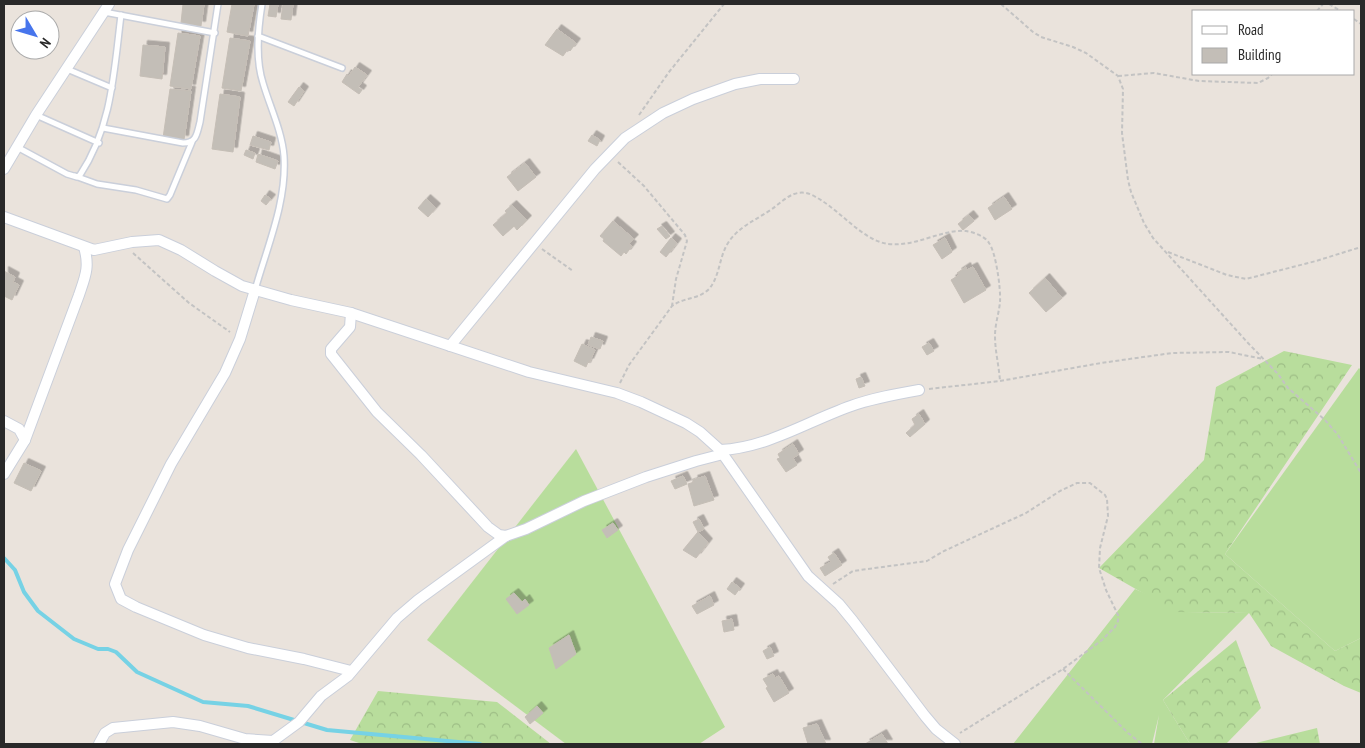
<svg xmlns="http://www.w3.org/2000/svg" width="1365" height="748" font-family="'PT Sans Narrow',sans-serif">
<defs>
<pattern id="forest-crowns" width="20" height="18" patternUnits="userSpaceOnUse" patternTransform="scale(1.25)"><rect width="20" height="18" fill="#b8dd9c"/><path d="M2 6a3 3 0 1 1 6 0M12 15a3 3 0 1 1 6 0" fill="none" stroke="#9ebe86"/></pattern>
<filter id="shadow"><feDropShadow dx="4.5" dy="-4.5" stdDeviation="0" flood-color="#0004"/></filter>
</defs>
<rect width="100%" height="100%" fill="#eae3dc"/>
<g fill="#b8dd9c">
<path d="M1359 368 1361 370V638L1335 651 1225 554Z"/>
<path d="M576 449 725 727 699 744H566L427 640Z"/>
<path d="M1135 589 1187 612 1249 613 1163 700 1190 744H1154L1159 715 1152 744H1013Z"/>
</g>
<g fill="url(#forest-crowns)">
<path d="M1284 351 1352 365 1225 554 1335 651 1361 638V693L1344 686 1271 646 1249 613 1176 612 1099 568 1204 460 1216 387Z"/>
<path d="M1236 640 1261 708 1226 744H1190L1163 700Z"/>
<path d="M378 691 497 702 551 744H362L350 740Z"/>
<path d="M1317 728 1320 744H1252Z"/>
</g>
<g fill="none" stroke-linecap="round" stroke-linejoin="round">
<path stroke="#76d2e5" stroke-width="4" d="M4 558 15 570 24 592 38 611 74 639 98 649H108L116 652 137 672 203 702 248 706 327 730 480 744"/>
</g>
<g fill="#c3beb7" stroke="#c5beb6" filter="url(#shadow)">
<path d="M183 4H204L201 26 181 23Z"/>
<path d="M232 4H254L248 36 227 32Z"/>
<path d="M270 4H278L276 17 268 16Z"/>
<path d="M283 4H293L291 20 281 19Z"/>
<path d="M557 29 576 43 570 51 568 49 563 56 545 45Z"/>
<path d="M178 33 200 36 191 89 170 86Z"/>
<path d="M230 38 250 41 241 91 222 88Z"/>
<path d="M143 45 165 47 162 79 140 76Z"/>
<path d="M355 67 367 75 358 87 362 90 359 94 342 82 347 74 349 76Z"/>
<path d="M299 87 304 91 294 106 288 102Z"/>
<path d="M170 89 191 91 184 140 163 138Z"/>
<path d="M220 94 240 97 233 152 212 149Z"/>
<path d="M592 135 600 140 597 146 588 141Z"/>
<path d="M253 136 271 142 269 150 250 145Z"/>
<path d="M246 150 255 153 253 159 244 155Z"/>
<path d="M258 154 278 161 275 169 256 162Z"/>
<path d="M525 163 536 177 518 191 507 177Z"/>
<path d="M265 195 271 199 266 205 261 201Z"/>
<path d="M1004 197 1012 209 995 220 988 208Z"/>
<path d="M426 199 436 208 428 217 418 208Z"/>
<path d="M512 205 527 220 517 230 514 226 503 236 493 225 507 213 505 211Z"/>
<path d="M969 215 974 221 963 230 958 224Z"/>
<path d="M613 221 634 239 629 244 632 246 626 254 624 252 621 256 603 241 604 239 600 236Z"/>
<path d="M662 226 670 236 666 239 657 229Z"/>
<path d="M671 238 677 243 666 257 660 252Z"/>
<path d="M945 238 952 252 942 259 933 245Z"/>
<path d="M966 267 967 270 973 267 986 290 964 303 951 280 959 275 957 273Z"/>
<path d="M4 271 15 277 13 282 19 285 12 300 4 296Z"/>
<path d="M1045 278 1062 298 1046 312 1029 293Z"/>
<path d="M591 337 603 341 600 349 588 345Z"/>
<path d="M929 343 934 351 927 355 922 347Z"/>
<path d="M582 344 595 350 589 363 588 362 586 367 574 361Z"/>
<path d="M861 377 865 386 859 388 856 379Z"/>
<path d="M919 414 925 424 910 437 906 433 915 425 912 419Z"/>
<path d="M793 444 799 454 793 458 797 465 786 472 777 459 780 458 778 454Z"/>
<path d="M24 463 41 471 31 491 14 483Z"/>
<path d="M683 476 687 484 675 489 671 481Z"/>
<path d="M705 476 714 500 694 506 688 484 694 482 693 480Z"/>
<path d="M699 519 704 529 698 532 693 522Z"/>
<path d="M613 523 618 530 607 538 602 530Z"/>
<path d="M698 532 708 543 696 558 683 550Z"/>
<path d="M834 553 842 565 825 576 820 568 831 562 828 557Z"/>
<path d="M732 582 740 588 735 595 727 589Z"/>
<path d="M514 593 522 602 525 599 529 605 517 614 506 599Z"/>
<path d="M710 596 714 605 697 614 692 606Z"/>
<path d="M732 619 734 630 724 632 722 621Z"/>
<path d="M569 635 576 654 556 669 549 648Z"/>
<path d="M770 647 774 656 767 659 763 651Z"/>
<path d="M773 674 775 678 779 676 789 693 774 702 766 688 768 687 763 679Z"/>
<path d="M537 706 543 713 530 724 525 717Z"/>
<path d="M817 724 826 744H808L803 728Z"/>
<path d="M882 734 888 744H865Z"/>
</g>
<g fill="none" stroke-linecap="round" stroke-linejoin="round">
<g stroke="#cacfda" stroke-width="8">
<g id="lane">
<path d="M104 12 215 33"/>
<path d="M258 36 342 68"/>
<path d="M67 69 112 88"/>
<path d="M36 115 99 143"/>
<path d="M103 128 183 143C197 143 197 133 200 122L218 4"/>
<path d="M17 147 67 174 77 177 80 175C112 127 114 71 121 15"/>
<path d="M75 176 97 184 136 190 167 199 170 195 192 142"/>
<path d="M255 290C267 247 287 202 284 156 282 131 270 107 263 83 255 58 258 29 262 4"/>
</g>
</g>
<g stroke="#cacfda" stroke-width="12">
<g id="street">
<path d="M4 169 36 115 109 4"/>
<path d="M4 217 94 250 132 242 159 240 181 250 215 271 242 286 291 300 351 313 529 372 617 393 641 402 686 423 700 432 720 450 808 576 839 604 853 621 925 716 936 729 955 744"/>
<path d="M255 290 240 339 225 373 171 464 128 550 115 584 121 599 136 607 204 635 248 648 304 659 351 671"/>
<path d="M351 313 350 327 331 349V354L377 412 421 455 488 527 499 535 506 536 526 529 584 501 646 477 696 461 723 454"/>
<path d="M450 346 595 169 625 138 663 113 693 99 735 84 760 79H794"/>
<path d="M4 421 19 429 25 440"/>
<path d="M720 450C767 448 808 421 851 406 873 398 896 394 919 390"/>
<path d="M4 474 25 440 79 295C85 277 90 267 84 247"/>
<path d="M99 744 105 733 113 728 173 722 200 726 245 739 273 741 299 722 321 696 348 676 397 618 418 600 506 536"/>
</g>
</g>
<g stroke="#c3c3c3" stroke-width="2" stroke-dasharray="4 2.5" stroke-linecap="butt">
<path d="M1001 4 1033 32 1041 37 1073 47 1086 53 1118 76 1123 89 1122 133 1128 180 1131 192 1144 223 1153 238 1248 343 1278 374 1288 388 1325 420 1338 435 1361 473"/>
<path d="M1329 4 1341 11"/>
<path d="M1317 11 1323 4"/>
<path d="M1354 19 1361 24"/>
<path d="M1118 76 1154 73 1199 81 1258 83 1268 78 1272 74"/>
<path d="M639 115 669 72 724 4"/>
<path d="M618 162 644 186 685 235 687 241 676 279 672 306"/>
<path d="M542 249 573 271"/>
<path d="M1168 252 1227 275 1246 279 1316 261 1361 247"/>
<path d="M133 253 189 303 230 332"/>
<path d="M620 383 629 365 672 306C684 297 698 300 709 289 720 276 719 257 728 243 738 227 756 220 772 209 779 204 786 197 794 194 800 192 806 192 812 195 839 208 861 240 888 244 917 247 941 229 966 231 973 232 985 236 989 243 996 252 1001 290 1000 302 999 313 995 324 995 336 995 351 999 366 1000 381"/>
<path d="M929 389 1000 381 1101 363 1172 353 1229 352 1263 359"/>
<path d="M833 584 853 571 927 561 944 551 1026 513 1060 491 1077 483H1090L1105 495 1107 499 1108 516 1100 548 1099 568 1106 590 1118 615V621L1115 627 1102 640 1063 669 960 733"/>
<path d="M1063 669 1128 733 1142 744"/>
</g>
<use href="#lane" stroke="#fff" stroke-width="5"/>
<use href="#street" stroke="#fff" stroke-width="10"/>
</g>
<rect width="1365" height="748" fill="none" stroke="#292929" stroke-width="10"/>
<rect x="1192" y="10" width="162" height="65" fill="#ffffff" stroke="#a9a9a9"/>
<rect x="1202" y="26" width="25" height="8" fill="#ffffff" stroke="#a9a9a9"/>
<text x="1238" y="35" font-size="15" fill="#292929">Road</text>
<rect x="1202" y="48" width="25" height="15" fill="#c3beb7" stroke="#a9a9a9"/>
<text x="1238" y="60" font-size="15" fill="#292929">Building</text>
<g transform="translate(35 35) rotate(128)"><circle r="24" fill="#ffffff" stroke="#a9a9a9"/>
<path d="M0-4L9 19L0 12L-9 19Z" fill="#4775ec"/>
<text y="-8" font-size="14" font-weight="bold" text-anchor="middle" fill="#292929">N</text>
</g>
</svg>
